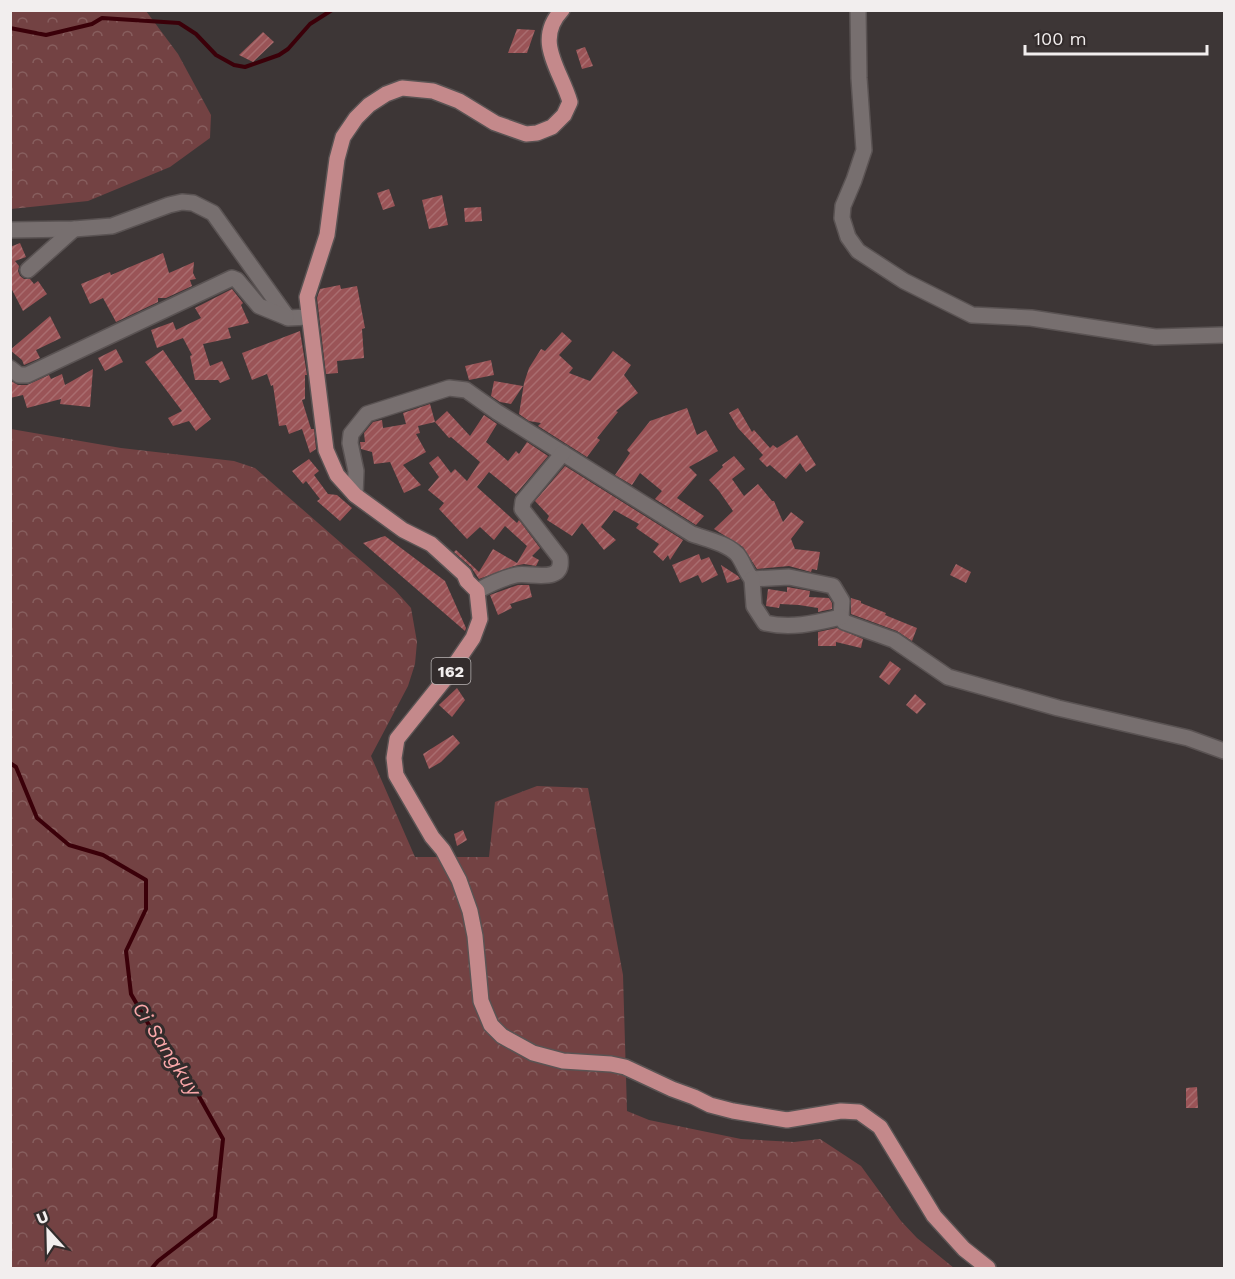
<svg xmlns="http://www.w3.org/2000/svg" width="1235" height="1279" font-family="'Work Sans',sans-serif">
<defs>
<pattern id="forest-crowns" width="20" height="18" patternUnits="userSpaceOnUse" patternTransform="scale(1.5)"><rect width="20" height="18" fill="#734243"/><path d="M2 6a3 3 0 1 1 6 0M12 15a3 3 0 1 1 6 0" fill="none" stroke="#875e5e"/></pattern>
<pattern id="building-hatch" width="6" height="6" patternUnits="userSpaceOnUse" patternTransform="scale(1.5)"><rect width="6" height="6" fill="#9a5457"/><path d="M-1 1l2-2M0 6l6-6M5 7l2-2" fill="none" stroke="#a96d6f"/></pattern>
</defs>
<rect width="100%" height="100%" fill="#3d3636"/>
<g fill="url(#forest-crowns)">
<path d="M11 10 146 11 178 54 211 115 210 138 170 167 88 201 11 209Z"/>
<path d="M11 429 121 448 234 461 255 468 395 590 411 608 417 642 415 664 408 686 371 756 415 857H489L495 802 537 786 588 788 623 975 627 1111 649 1120 741 1139 794 1142 820 1139 861 1166 901 1221 917 1238 954 1268H11Z"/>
</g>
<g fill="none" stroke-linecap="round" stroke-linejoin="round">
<g stroke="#3b0009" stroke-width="4">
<path d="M10 28 46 35 92 24 102 18 179 23 196 34 216 55 234 65 245 67 279 55 288 49 310 24 332 10"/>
<path d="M10 763 16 767 37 818 69 845 103 855 146 880V909L126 951 131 994 157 1039 196 1091 223 1139 215 1217 158 1261 152 1268"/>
</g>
</g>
<g fill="url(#building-hatch)">
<path d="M517 29 535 30 527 53H508Z"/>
<path d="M263 32 274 42 253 62 239 55Z"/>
<path d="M585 47 593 66 582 69 576 50Z"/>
<path d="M389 189 395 206 383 210 377 193Z"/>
<path d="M442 195 448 225 429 229 422 200Z"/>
<path d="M481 207 482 221 465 222 464 208Z"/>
<path d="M20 243 26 257 15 261 19 266 18 271 20 276 24 279H30L34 284 38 281 47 294 23 311 10 286V247Z"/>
<path d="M163 253 169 273 194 262 193 273 196 279 190 280 192 286 166 298H158V302L116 322 103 298 90 304 81 284 110 272 111 275Z"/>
<path d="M340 285 341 289 357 286 365 328 362 329 364 358 337 361 338 373 326 374 317 298 320 289Z"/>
<path d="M232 289 243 303 241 305 249 323 228 328 231 338 203 344 210 366 222 361 230 379 220 383 218 380H195L190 356 192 355 183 338 157 348 151 330 173 322 176 330 201 318 195 308Z"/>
<path d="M50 316 61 338 36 350 40 358 24 365 22 360 10 350Z"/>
<path d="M300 331 307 375H305V399L302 400 311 429H314L316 449 310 453 302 429 289 434 286 425 279 426 273 385 271 386 267 374 252 380 242 353Z"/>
<path d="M562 332 572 341 559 355 573 368 569 373 590 381 613 351 631 365 624 375 638 393 616 411 618 412 597 438 600 440 587 457 538 426 541 423 529 421 519 414 524 383 529 368 541 349 545 351Z"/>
<path d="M116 349 123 362 105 371 98 358Z"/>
<path d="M163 350 211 419 196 431 189 421 173 426 168 418 182 411 145 362Z"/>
<path d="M491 360 494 375 469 380 465 366Z"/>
<path d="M93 369 90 407 60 404 61 399 27 408 23 395 10 398 11 381 18 385H27L49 375 51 379 62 374 65 385Z"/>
<path d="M494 381 523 386 511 404 500 402 491 396Z"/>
<path d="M430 404 435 422 418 426 420 433 416 434 426 452 403 465 421 485 404 493 390 462 374 464 372 452 361 449 360 442H365L364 433 373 422 382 420 383 428 406 424 403 413Z"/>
<path d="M687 408 697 435 706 430 718 451 689 467 697 475 677 498 704 516 696 525 655 499 662 491 640 473 632 485 615 475 630 453 627 450 650 421Z"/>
<path d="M738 408 752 432 754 430 770 448 773 445 777 448 797 435 816 465 806 472 800 463 786 479 770 465 767 467 759 459 763 455 738 428 729 413Z"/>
<path d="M447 411 470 436 484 415 497 424 486 442 508 461 516 451 519 454 527 442 548 456 516 494 489 472 477 487 517 523 519 520 540 548 532 556 539 560 536 566 524 564 514 566 479 579 471 567 454 552 456 550 479 572 493 549 517 563 527 546 505 526 494 540 480 527 467 539 439 509 444 503 428 490 439 477 429 463 438 456 451 473 455 469 467 481 480 462 451 437 449 438 435 422Z"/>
<path d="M734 456 745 469 732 479 744 496 758 484 772 501H774L783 522 791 512 804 522 791 539 795 549 820 552 817 570 812 569 811 572 789 566 757 569 743 547 714 529 733 511 719 491 709 480 723 467 722 465Z"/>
<path d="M309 459 319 471 314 475 328 494 337 495 352 508 340 521 317 501 320 499 306 481 303 484 292 471Z"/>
<path d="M565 466 683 540 670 560 668 555 663 561 653 552 659 544 636 528 639 524 614 510 601 527 616 540 604 550 582 523 572 536 547 520 549 516 535 501Z"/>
<path d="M385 536 445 581 466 628 465 631 363 543Z"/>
<path d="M699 554 701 560 709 557 718 575 702 583 698 575 680 583 672 565Z"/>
<path d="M956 564 971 572 966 583 950 575Z"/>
<path d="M721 565 738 576 740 579 727 583Z"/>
<path d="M518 585H529L532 597 510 604 512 608 498 615 490 595Z"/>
<path d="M787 587 810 591 809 597 829 598 832 603V609L818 612V608L799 605 780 604 779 608 766 606 768 589 787 592Z"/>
<path d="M851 598 861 601V603L886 613 885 615 917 628 912 641 897 631 851 614Z"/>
<path d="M837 628 863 639 861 648 836 642V646H818V632Z"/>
<path d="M890 661 901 669 889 685 879 677Z"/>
<path d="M457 688 465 700 452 717 439 705Z"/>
<path d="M915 694 926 704 917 714 906 705Z"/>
<path d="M453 735 460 743 441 762 429 769 423 754Z"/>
<path d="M463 830 467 840 457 846 454 834Z"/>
<path d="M1197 1087 1198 1108H1186V1088Z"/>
</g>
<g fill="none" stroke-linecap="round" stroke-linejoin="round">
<g stroke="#5a5353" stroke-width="18">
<g id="minor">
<path d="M858 10 859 78 864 150 854 180 843 206 842 218 848 237 858 251 904 281 972 315 1031 318 1155 337 1224 335"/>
<path d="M10 230 74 229 112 226 169 205 182 202 193 203 213 213 288 318 309 317"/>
<path d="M28 270 74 229"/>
<path d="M10 368 19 375H27L232 278 237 280 259 306 286 317"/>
<path d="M355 495 356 471 350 443 351 434 367 414 449 388 466 390 497 412 692 534C706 539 726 543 737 554 743 561 745 571 752 579L789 577 833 586 842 601 841 617 844 622 894 640 948 677 1058 708 1188 738 1224 751"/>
<path d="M752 579 754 606 765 623C792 629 815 623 841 617"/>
<path d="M477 591C490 584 502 578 516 575 530 572 564 585 560 558L522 509 523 501 563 453"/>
</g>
</g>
<g stroke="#5a5353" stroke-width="18">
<path id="major" d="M562 10C533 41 561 70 570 102L564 115 552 127 537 133 526 134 495 123 459 101 433 91 402 88 386 94 369 105 356 118 343 137 337 159 327 235 307 297 326 450 337 475 355 495 403 530 431 544 464 574 467 581 477 591 480 619 473 638 445 679 397 739 394 758 396 775 432 837 443 850 459 880 470 911 475 936 481 1001 491 1025 502 1036 533 1053 563 1061 611 1064 625 1067 672 1089 694 1097 710 1105 733 1111 787 1120 841 1111 859 1112 880 1127 934 1216 964 1249 988 1268"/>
</g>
<use href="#minor" stroke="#776f6f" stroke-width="15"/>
<use href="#major" stroke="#c4898b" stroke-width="15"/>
</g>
<g text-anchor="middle" stroke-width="6" stroke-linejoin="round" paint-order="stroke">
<rect fill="#332c2c" stroke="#b9b4b4" stroke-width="1.5" x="431.5" y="658" width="39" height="26" rx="4.5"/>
<g font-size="16" font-weight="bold" fill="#f2eeee">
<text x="451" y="677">162</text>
</g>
<g font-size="20" font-style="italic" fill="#fba8aa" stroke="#332c2c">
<text transform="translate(167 1049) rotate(57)" y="7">Ci Sangkuy</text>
</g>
</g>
<rect width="1235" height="1279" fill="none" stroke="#f2eeee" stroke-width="24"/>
<g transform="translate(48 1231) rotate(338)" stroke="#332c2c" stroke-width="4.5" paint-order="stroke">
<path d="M0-4.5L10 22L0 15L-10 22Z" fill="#f2eeee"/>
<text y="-9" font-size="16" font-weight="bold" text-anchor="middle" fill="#f2eeee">U</text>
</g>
<path d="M1025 45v9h182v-9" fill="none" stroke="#f2eeee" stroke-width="3"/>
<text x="1034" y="45" font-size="18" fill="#f2eeee" stroke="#332c2c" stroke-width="4.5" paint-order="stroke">100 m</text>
</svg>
